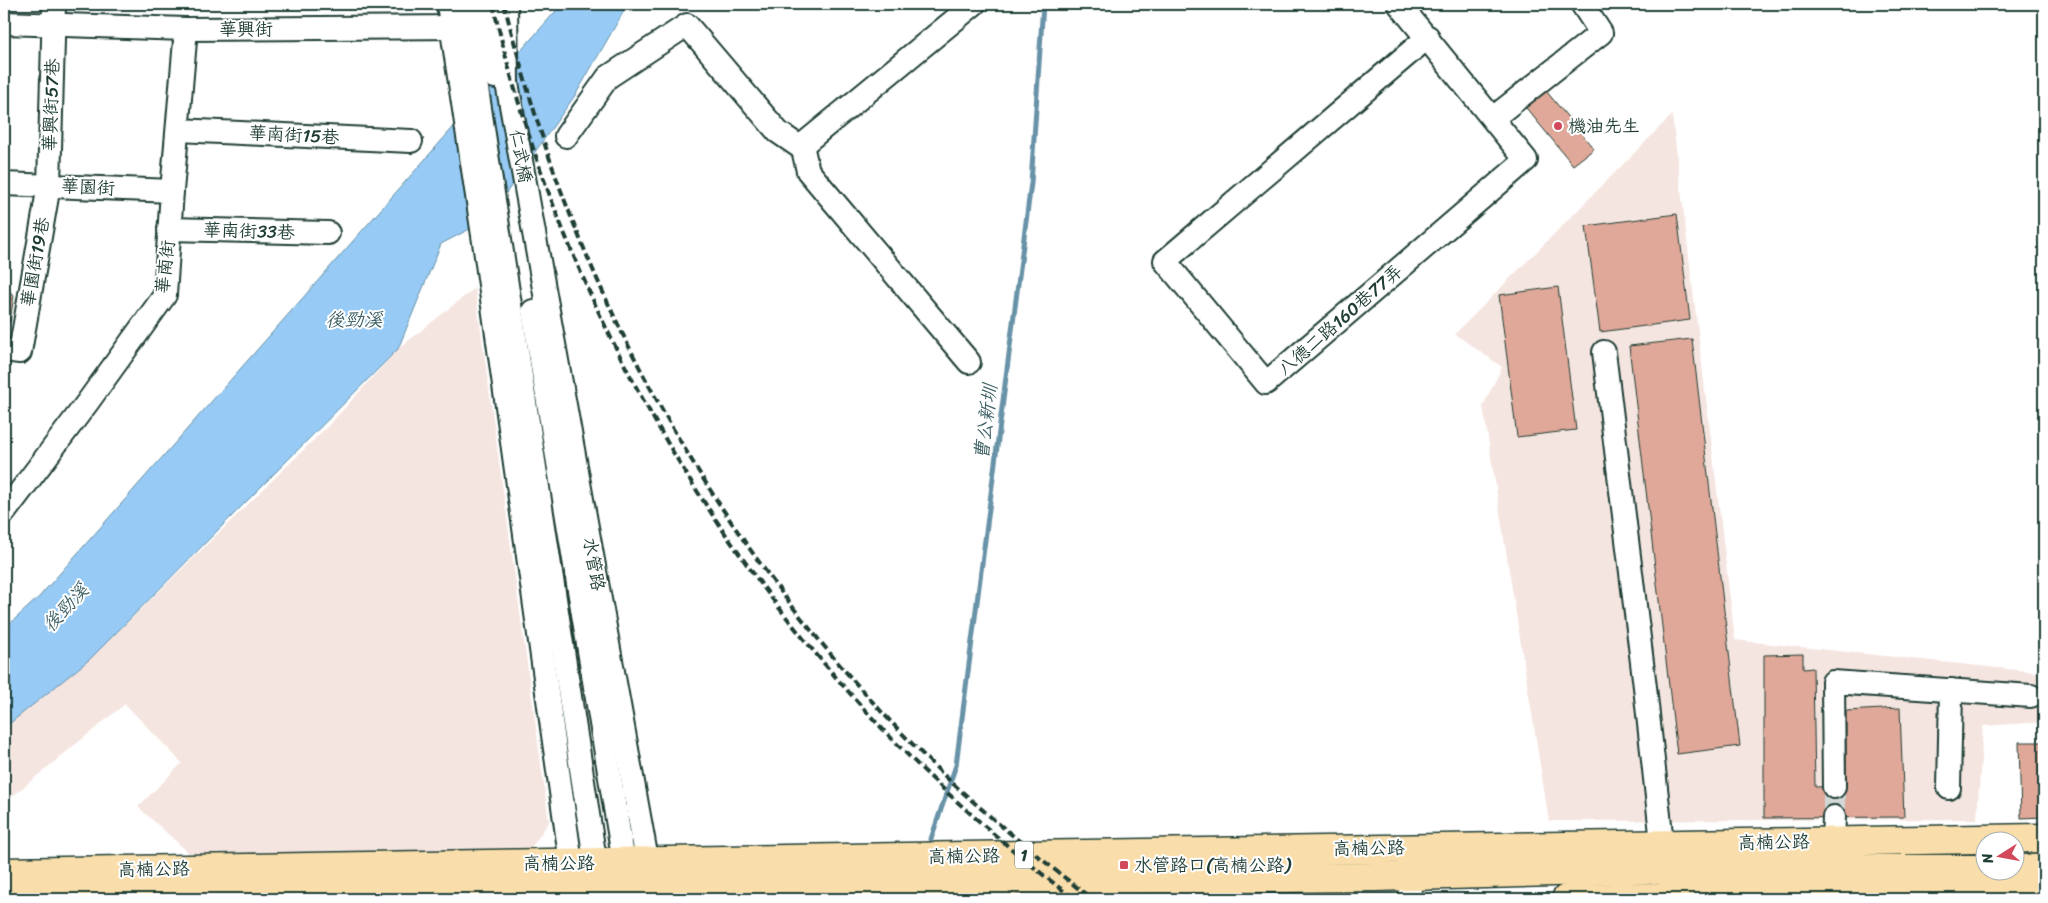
<svg xmlns="http://www.w3.org/2000/svg" width="2048" height="903" font-family="Sriracha,'LXGW WenKai TC',sans-serif">
<rect width="100%" height="100%" fill="#fff"/>
<filter id="ink" filterUnits="userSpaceOnUse"><feTurbulence type="fractalNoise" baseFrequency=".02" numOctaves="2"/><feDisplacementMap in="SourceGraphic" scale="10" xChannelSelector="R" yChannelSelector="G"/><feConvolveMatrix kernelMatrix="1 2 1 2 8 2 1 2 1" color-interpolation-filters="sRGB"/></filter>
<g filter="url(#ink)">
<g fill="#f5e5e0">
<path d="M1672 115 1735 640 2044 673V722L1983 726 1977 819 1549 821 1483 406 1502 367 1455 334Z"/>
<path d="M475 288 549 822 526 855 189 853 138 807 182 763 125 704 4 803V728L90 659 332 422 398 349Z"/>
</g>
<path fill="#97caf4" stroke="#6792a7" d="M562 4H628L576 94 487 220 441 244 398 349 90 659 4 728V629L39 597Z"/>
<g fill="none" stroke-linecap="round" stroke-linejoin="round">
<path stroke="#6792a7" stroke-width="5" d="M931 839 956 765 1031 183 1043 4"/>
</g>
<g fill="#dfa898" stroke="#1f3d34">
<path d="M1542 86 1594 149 1573 165 1522 103Z"/>
<path d="M1677 214 1690 320 1600 332 1586 226Z"/>
<path d="M4 285 9 286V292L14 295 10 322 4 321Z"/>
<path d="M1558 287 1576 430 1517 437 1499 295Z"/>
<path d="M1692 339 1740 746 1677 754 1629 346Z"/>
<path d="M1803 654V669L1813 668 1815 787 1846 786V711L1900 708 1904 817 1764 818V655Z"/>
<path d="M2019 742H2044V817L2021 818Z"/>
</g>
<g fill="none" stroke-linecap="round" stroke-linejoin="round">
<path stroke="#d2d8d6" stroke-width="22" stroke-dasharray="22 11" stroke-linecap="butt" d="M1834 787V817"/>
<g stroke="#1f3d34" stroke-width="26">
<g id="minor">
<path d="M448 4 484 242 576 899"/>
<path d="M464 4 601 899"/>
<path d="M483 4 495 77"/>
<path d="M506 4 507 83 654 899"/>
<path d="M1399 4 1526 160 1266 383 1165 261 1428 37"/>
<path d="M4 23 186 29 465 27"/>
<path d="M1493 118 1601 33 1582 4"/>
<path d="M178 130 411 141"/>
<path d="M566 136 608 77 687 25 778 132 800 147 974 4"/>
<path d="M802 145 808 171 969 362"/>
<path d="M4 184 172 191"/>
<path d="M169 229 328 233"/>
<path d="M533 311 630 899"/>
<path d="M4 350 20 352 49 185 54 4"/>
<path d="M1604 352 1645 687 1664 861"/>
<path d="M4 513 87 403 165 295 172 191 186 29"/>
<path d="M1834 787 1833 682 2031 696"/>
<path d="M1949 788 1951 690"/>
<path d="M1833 842 1834 817"/>
<path d="M1409 859 1410 899"/>
</g>
</g>
<g stroke="#1f3d34" stroke-width="31">
<g id="major">
<path d="M2016 869H2044"/>
<path d="M4 872 2044 838"/>
<path d="M4 898 539 884H700L1375 877 1665 869H1986"/>
<path d="M1566 899 2044 889"/>
</g>
</g>
<use href="#minor" stroke="#fff" stroke-width="22"/>
<use href="#major" stroke="#f9deab" stroke-width="28"/>
<g stroke="#1f3d34" stroke-width="4" stroke-dasharray="8 4" stroke-linecap="butt">
<path d="M493 4C555 281 699 540 897 744 952 800 1012 851 1074 899"/>
<path d="M504 4C524 80 546 156 576 229 659 436 787 626 949 780 995 822 1043 861 1092 899"/>
</g>
</g>
</g>
<g fill="#d1495b" stroke="#fff" stroke-width="2">
<circle cx="1558" cy="126" r="5"/>
<rect x="1119" y="860" width="10" height="10" rx="2.5"/>
</g>
<g text-anchor="middle" stroke-width="4" stroke-linejoin="round" paint-order="stroke">
<rect fill="#fff" stroke="#627771" stroke-width="1" x="1015" y="841.5" width="18" height="27" rx="4"/>
<g font-size="16" font-weight="bold" fill="#1f3d34">
<text x="1024" y="861">1</text>
</g>
<g font-size="18" fill="#1f3d34" stroke="#fff">
<text x="246" y="35">華興街</text>
<text transform="translate(51 105) rotate(-88)" y="6">華興街57巷</text>
<text transform="translate(294 135) rotate(3)" y="6">華南街15巷</text>
<text transform="translate(521 156) rotate(79)" y="6">仁武橋</text>
<text transform="translate(88 187) rotate(3)" y="6">華園街</text>
<text transform="translate(249 231) rotate(2)" y="6">華南街33巷</text>
<text transform="translate(35 262) rotate(-80)" y="6">華園街19巷</text>
<text transform="translate(165 267) rotate(-83)" y="6">華南街</text>
<text transform="translate(1340 320) rotate(-41)" y="6">八德二路160巷77弄</text>
<text transform="translate(594 564) rotate(80)" y="6">水管路</text>
<text transform="translate(1774 842) rotate(-1)" y="6">高楠公路</text>
<text transform="translate(1369 848) rotate(-1)" y="6">高楠公路</text>
<text transform="translate(964 856) rotate(-1)" y="6">高楠公路</text>
<text x="559" y="869">高楠公路</text>
<text transform="translate(154 869) rotate(-1)" y="6">高楠公路</text>
</g>
<g font-size="18" fill="#1f3d34" stroke="#fff" text-anchor="start">
<text x="1568" y="132">機油先生</text>
<text x="1134" y="871">水管路口(高楠公路)</text>
</g>
<g font-size="19" font-style="italic" fill="#3d6064" stroke="#fff">
<text x="354" y="326">後勁溪</text>
<text transform="translate(985 422) rotate(-83)" y="7">曹公新圳</text>
<text transform="translate(65 607) rotate(-47)" y="7">後勁溪</text>
</g>
</g>
<rect width="2048" height="903" fill="none" stroke="#fff" stroke-width="20"/>
<rect x="10" y="10" width="2028" height="883" fill="none" stroke="#1f3d34" stroke-width="2" filter="url(#ink)"/>
<g transform="translate(2000 856) rotate(259)"><circle r="24" fill="#ffffff" stroke="#a5b1ae"/>
<path d="M0-4L9 19L0 12L-9 19Z" fill="#d1495b"/>
<text y="-8" font-size="14" font-weight="bold" text-anchor="middle" fill="#1f3d34">N</text>
</g>
</svg>
